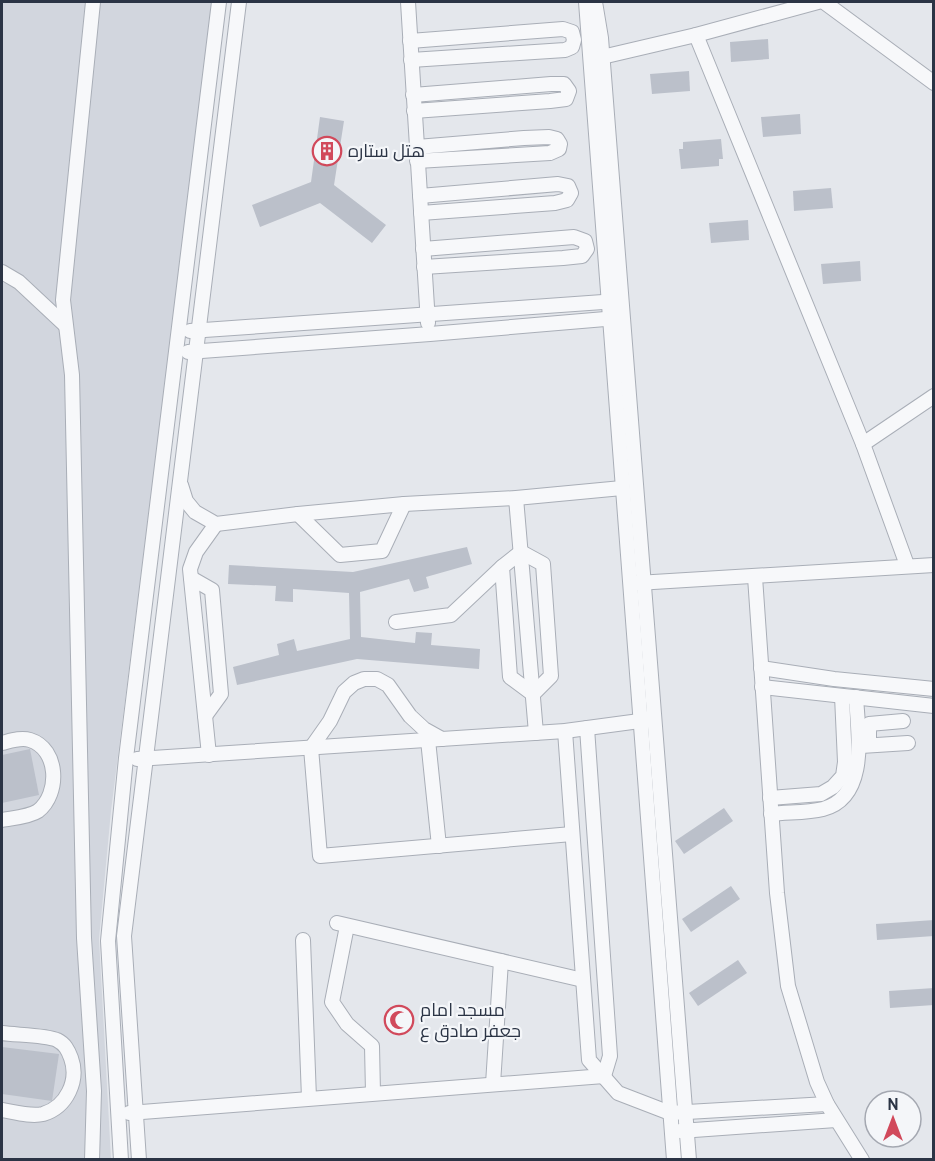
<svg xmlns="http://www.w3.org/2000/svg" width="935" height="1161" font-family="Overpass,Cairo,sans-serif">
<rect width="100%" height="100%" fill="#e4e7ec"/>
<path fill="#d2d6de" d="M2 2H213L111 811 99 939 111 1159 2 1160Z"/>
<g fill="#bbc0ca">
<path d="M768 39 769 59 731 62 730 42Z"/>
<path d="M689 71 690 91 652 94 650 74Z"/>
<path d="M800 114 801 134 763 137 761 117Z"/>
<path d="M320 117 344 121 334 185 386 225 372 243 320 203 260 227 252 205 311 182Z"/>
<path d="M721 139 723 159H719V166L681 169 679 149H683V142Z"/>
<path d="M831 188 833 208 794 211 793 191Z"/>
<path d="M748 220 749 240 711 243 709 223Z"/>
<path d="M860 261 861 281 823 284 821 264Z"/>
<path d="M467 547 472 564 426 577 429 588 414 592 409 579 360 592 361 637 415 643 416 632 432 633 431 645 480 649 479 669 357 659 237 685 233 667 279 655 277 644 294 639 297 651 350 639 349 593 293 589V602L275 601 276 586 228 584 229 565 353 572Z"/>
<path d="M30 749 39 795 2 803V755Z"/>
<path d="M724 808 733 821 684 854 675 841Z"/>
<path d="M731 886 740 899 691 932 682 919Z"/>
<path d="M934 920V936L877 940 876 924Z"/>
<path d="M738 960 747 973 698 1006 689 993Z"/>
<path d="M934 988V1005L890 1008 889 991Z"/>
<path d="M2 1047 59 1054 52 1101 2 1094Z"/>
</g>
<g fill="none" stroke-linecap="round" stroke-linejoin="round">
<g stroke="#a9aeb7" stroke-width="16">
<g id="minor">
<path d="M408 2 428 323"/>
<path d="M586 2 674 1160"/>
<path d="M595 2 601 38 689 1160"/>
<path d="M824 2 934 83"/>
<path d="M696 35 863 444 907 565"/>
<path d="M410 41 563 29 572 32 574 40 572 47 565 50 411 60"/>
<path d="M602 57 696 35 818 2"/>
<path d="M413 95 551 84H564L569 91 566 99 550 101 414 111"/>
<path d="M417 147 524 138 549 137 557 139 560 144 559 149 550 153 417 161"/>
<path d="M420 196 558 184 568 186 571 193 567 200 555 203 421 213"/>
<path d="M423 249 574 237 585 241 587 249 582 256 563 258 424 267"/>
<path d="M2 272 19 282 65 325"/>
<path d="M190 331 617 301"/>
<path d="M188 352 430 334 617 318"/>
<path d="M863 444 934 396"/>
<path d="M181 485 186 501 195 512 216 524 298 514 404 504 516 498 622 488"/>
<path d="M516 498 536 733"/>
<path d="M298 514 340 555 382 551 404 504"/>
<path d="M521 552 543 564 551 676 533 694 510 677 502 567Z"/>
<path d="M755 577 777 893 788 986 817 1082 827 1104 862 1160"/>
<path d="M191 578 212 590 221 694 205 716"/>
<path d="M637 583 934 565"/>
<path d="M396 622 451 615 502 567"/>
<path d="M761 668 834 679 934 689"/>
<path d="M762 687 934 706"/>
<path d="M587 728 610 1056 604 1076"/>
<path d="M565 731 589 1060 618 1093 670 1113 827 1104"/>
<path d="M442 739 424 729 410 716 388 685 377 679H364L354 683 344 692 330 721 311 748 320 856 572 834"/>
<path d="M428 740 439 846"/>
<path d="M2 743C10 741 21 737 30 740 59 749 60 794 38 811 29 817 12 818 2 820"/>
<path d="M869 745V724L903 721"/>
<path d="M861 746 908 743"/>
<path d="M209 755 190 569 196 552 216 524"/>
<path d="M137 759 565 731 647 720"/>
<path d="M770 798 821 794 833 787 843 776 845 762 842 696"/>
<path d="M771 814C788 812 807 813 823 809 869 797 858 732 856 697"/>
<path d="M337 923 583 980"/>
<path d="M347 926 332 1002 347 1024 372 1046 373 1093"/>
<path d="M303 940 309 1098"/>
<path d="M2 1033C15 1035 46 1035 57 1040 65 1044 68 1050 71 1058 79 1080 67 1107 43 1114 31 1117 14 1112 2 1110"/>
<path d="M493 1084 501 961"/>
<path d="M129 1113 604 1076"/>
<path d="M680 1131 836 1120"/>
<path d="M92 1160 94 1091 84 938 72 375 63 300 93 2"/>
<path d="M121 1160 108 941 126 758 219 2"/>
<path d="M139 1160 124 936 239 2"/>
</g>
</g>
<use href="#minor" stroke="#f7f8fa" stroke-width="14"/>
</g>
<defs>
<g id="building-ring" transform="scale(1.5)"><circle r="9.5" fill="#f4f6f9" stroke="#d1495b" stroke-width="1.5"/><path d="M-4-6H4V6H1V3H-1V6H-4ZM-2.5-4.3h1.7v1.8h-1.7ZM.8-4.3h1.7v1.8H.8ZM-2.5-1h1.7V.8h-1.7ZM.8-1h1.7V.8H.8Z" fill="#d1495b"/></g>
<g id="mosque-ring" transform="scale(1.5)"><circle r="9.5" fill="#f4f6f9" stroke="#d1495b" stroke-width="1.5"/><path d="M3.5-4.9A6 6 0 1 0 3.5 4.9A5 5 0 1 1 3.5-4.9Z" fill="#d1495b"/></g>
</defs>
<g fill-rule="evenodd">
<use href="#building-ring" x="327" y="151"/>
<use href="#mosque-ring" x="399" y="1020"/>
</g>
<g text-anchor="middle" stroke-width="4.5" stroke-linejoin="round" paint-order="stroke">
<g font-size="18" fill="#2b3445" stroke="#f4f6f9" text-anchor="start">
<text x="348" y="157">هتل ستاره</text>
<text x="420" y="1016">مسجد امام<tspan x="420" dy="21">جعفر صادق ع</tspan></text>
</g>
</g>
<rect width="935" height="1161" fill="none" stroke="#2b3445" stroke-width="6"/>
<g transform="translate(893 1119)"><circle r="28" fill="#f4f6f9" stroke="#a4a8b1" stroke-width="1.5"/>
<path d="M0-4.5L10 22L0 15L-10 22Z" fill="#d1495b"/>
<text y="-9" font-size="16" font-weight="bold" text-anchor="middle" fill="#2b3445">N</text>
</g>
</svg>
